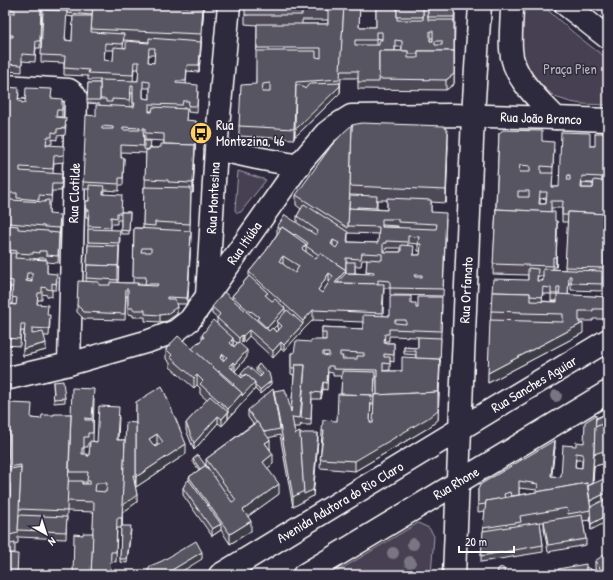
<svg xmlns="http://www.w3.org/2000/svg" width="613" height="580" font-family="'Patrick Hand',sans-serif">
<rect width="100%" height="100%" fill="#2f2a3d"/>
<filter id="ink" filterUnits="userSpaceOnUse"><feTurbulence type="fractalNoise" baseFrequency=".025" numOctaves="2"/><feDisplacementMap in="SourceGraphic" scale="8" xChannelSelector="R" yChannelSelector="G"/><feConvolveMatrix kernelMatrix="1 2 1 2 8 2 1 2 1" color-interpolation-filters="sRGB"/></filter>
<g filter="url(#ink)">
<g fill="#464152" stroke="#a2a0a8">
<path d="M523 5H542C563 24 585 43 608 59V105L582 104 570 102 555 97 538 82 528 69 522 50Z"/>
<path d="M238 171 266 180 241 212C238 213 236 213 235 210Z"/>
<path d="M418 523 429 528 434 536 431 575H331Z"/>
</g>
<g fill="none" stroke-linecap="round" stroke-linejoin="round">
<g stroke="#fff" stroke-width="25">
<g id="minor">
<path d="M5 86 69 90 73 93 76 98 69 364"/>
<path d="M207 296 302 161 326 133 335 126 351 116 450 115 556 118"/>
</g>
</g>
<g stroke="#fff" stroke-width="25">
<g id="major">
<path d="M512 5C512 20 510 34 511 49 512 77 538 99 556 118L608 120"/>
<path d="M216 149 257 158 299 166"/>
<path d="M5 379 69 364 149 341 176 331 190 320 207 296 216 149 229 5"/>
<path d="M220 575 493 409 608 340"/>
<path d="M304 575 608 392"/>
<path d="M454 575 473 116 480 5"/>
</g>
</g>
<g stroke="#fff" stroke-width="25">
<path id="highway" d="M566 5 608 38"/>
</g>
<use href="#minor" stroke="#2f2a3d" stroke-width="22"/>
<use href="#major" stroke="#2f2a3d" stroke-width="22"/>
<use href="#highway" stroke="#2f2a3d" stroke-width="22"/>
</g>
<g fill="#797582">
<circle cx="556" cy="396" r="6"/>
<circle cx="413" cy="544" r="6"/>
<circle cx="393" cy="553" r="6"/>
<circle cx="410" cy="562" r="6"/>
</g>
<g fill="#4d4956" stroke="#fff" fill-rule="evenodd">
<path d="M5 5H62L61 11 66 40 72 41 73 17 67 16V5H204L199 72 187 71 186 84 198 91 197 113 188 112V108H183V109L187 120 196 128 193 193H191L190 231 191 238 188 297 187 304H176L177 314 167 321 160 322 145 321V317H133V315L128 314V296H126L125 320 84 319 77 312V305L86 282 88 245V217H86V201H89V189H83V182L96 116 100 106V104L87 103 88 83H100V80H88V76L64 75V63L41 62V55L50 10 42 8 40 48H36L35 62 22 61V72L5 71ZM124 40 149 42V43L126 48 123 47ZM105 50H114L113 61 104 60ZM149 55H155L154 63 148 62ZM134 69H139L138 81H133ZM143 88H150V99L143 98ZM131 93H133V107H130ZM149 111H153L152 112H149ZM143 135H145V140L164 141V144L161 147 159 148H151L144 141ZM121 152 146 153 145 187H144L143 228H134L133 283H118L120 237 111 230V224H117V220H121V234H129L130 212H122L104 194V190L119 191V185H123L124 158H121ZM138 284H145V286L137 285Z"/>
<path d="M360 5 359 27H376V5H455L454 84 446 90 358 89V78H341L340 93 297 135 295 136V130L294 139 239 136V126L256 84 257 25 245 24V15ZM302 20H328V24H302ZM376 38 382 39V40L379 45H376ZM430 38H433V41H430ZM395 47H402V51H395Z"/>
<path d="M5 87 19 94 18 101 22 103H25L51 98 62 106V117H57L66 125 65 135 57 136V140L52 139V144H47V145L64 153V162L54 163 53 173 62 181 61 191H52L51 203H49V214L60 221 58 263 47 262V273L57 280 56 290H52V297L47 296V295L42 294V300H38L37 304 47 315 50 322 49 336H44L46 350 23 356 24 331H21L20 346 5 345V335L7 311H5ZM39 258H46V260L33 259H39ZM27 279 32 280V282L27 281ZM10 287H13L12 304 16 305 9 304Z"/>
<path d="M499 133 542 141 554 149 552 187H559L590 146H595L608 133V278H602V291L571 290V283H569L568 295 608 297V318L606 319H593V321H579V323L583 333 488 383 491 311 528 280V275L493 274ZM582 183H593V184ZM546 198V204H540V199ZM551 208H562V222H568L565 270 553 269V267H556L557 231 555 221 551 212ZM538 276H543V281H537ZM543 294H551V301H557V302L542 301Z"/>
<path d="M448 145 446 203 431 202V212L446 219 443 296 390 295V288H384L383 316H390L411 303 416 308H418L442 304 438 420 428 428 355 471 320 468 322 431 337 421 341 394 342 376H333V373L328 372 327 390 323 389 321 399H312L311 425H301V423L300 427H293L295 434H300L318 440 313 496 293 507 280 435 268 438 270 449 273 464 267 468 279 494 247 517 251 531 230 544 221 530 212 536 183 495V488L189 480V477L199 470 193 462V459L206 465V459L253 424 248 417V410L274 395V391L286 394 291 412 294 375 291 374V353H294L311 342 326 340H322V327L363 329V322L313 320 303 330 284 351 281 349 273 358 249 336 243 343 242 342 240 344 247 357 235 371 241 377V374L260 377 261 375 256 371V368L259 364 271 384 260 394 255 389 222 426 218 423 194 450 186 430V423L207 400 200 394V388L197 385 194 388 170 367V363L166 359V349H192L202 339V335L217 323V318L212 314V307L232 299V296L249 276V272L266 251 277 234V227L297 222V216L301 209 296 205V195ZM377 200H387V210L377 209ZM382 225 398 226V227H382ZM348 233 379 234 378 243 348 242ZM408 243 418 244V251H421L420 255H414L408 246ZM386 248H401V252H383V250H386ZM362 260H367L366 274 355 273V266H361ZM277 325V328L279 330 277 332 273 329ZM389 336 418 337V348L404 347V354L416 355V358L402 371H383L390 370V361L394 362V343H385V341H389ZM233 340 237 343 234 347 233 346ZM375 377H377V395L373 423H370L371 404H374Z"/>
<path d="M53 382 65 398V402L54 403Z"/>
<path d="M5 385 10 403 32 418 41 419 54 415 71 414 94 399 93 441 97 442 119 417 118 440H125L136 422V402L186 454 136 487V469V482H134L137 502 122 513V526L131 530 127 563 120 562 121 528H117L116 562 111 561 83 535 93 533 94 512 67 511 66 539 18 537V543L15 544 5 575V495L7 498 10 496V493L5 494V468H8V465H5ZM88 443H90L89 456 84 454V447H88ZM157 444 158 445 155 447 154 446ZM82 482H87V484H82Z"/>
<path d="M608 413V466L607 463 594 466 591 530 590 520 583 521 586 539V545L548 552 544 528V522H540L543 545V552L481 562V556L485 511 478 512V489L555 447 551 476 561 477 576 446 584 443 596 418ZM576 460H582V468L575 467ZM519 488 538 490 537 492 519 495Z"/>
<path d="M595 561 608 575H600L595 568Z"/>
</g>
<g fill="#3e3c46" stroke="#fff">
<path d="M204 5 201 44V34Z"/>
<path d="M455 5 454 84 446 90V80L454 74V17Z"/>
<path d="M201 42V49L199 72V65Z"/>
<path d="M340 83V93L297 135 295 136V130L294 139V129L296 92Z"/>
<path d="M196 121V128L193 193V183Z"/>
<path d="M448 132V145L446 203V190Z"/>
<path d="M557 221V231L556 267V257Z"/>
<path d="M191 231 188 297 187 304V298Z"/>
<path d="M333 240V246L331 244Z"/>
<path d="M306 244V253L302 249Z"/>
<path d="M283 256V265L279 261Z"/>
<path d="M346 270V276L340 286 335 283Z"/>
<path d="M329 273V283L318 300V290Z"/>
<path d="M177 307V314L167 321 160 322V315Z"/>
<path d="M285 308V315L277 321V325L267 335V328Z"/>
<path d="M608 308V318L606 319V309Z"/>
<path d="M313 310V320L303 330 284 351V345L303 324V321Z"/>
<path d="M583 323V333L488 383V373Z"/>
<path d="M249 330V336L243 343V336Z"/>
<path d="M242 335V342L239 345V338Z"/>
<path d="M233 338V345L230 350V343Z"/>
<path d="M281 342V349L273 358V351Z"/>
<path d="M46 343V350L23 356V349Z"/>
<path d="M247 350V357L235 371V364Z"/>
<path d="M223 354V361L220 365V358Z"/>
<path d="M233 362V369L229 366Z"/>
<path d="M440 366 438 420 428 428 355 471V461Z"/>
<path d="M197 375V385L194 388V378Z"/>
<path d="M271 381V384L260 394V390Z"/>
<path d="M255 382V389L228 419V409L242 393Z"/>
<path d="M323 382V389L321 399V393Z"/>
<path d="M228 412V419L222 426V419Z"/>
<path d="M218 416V423L194 450V443Z"/>
<path d="M596 421 607 450V463L594 466 592 492 594 454Z"/>
<path d="M318 433V440L313 496 293 507V497Z"/>
<path d="M157 434V444L149 449V439Z"/>
<path d="M125 440 137 495V502L122 513V528Z"/>
<path d="M270 440V450L265 443Z"/>
<path d="M555 440V447L551 483V476Z"/>
<path d="M186 444V454L136 487V477Z"/>
<path d="M273 454V464L263 472V462Z"/>
<path d="M279 484V494L243 520V510Z"/>
<path d="M608 492V505L590 510V501Z"/>
<path d="M608 515V521L591 530V524Z"/>
<path d="M251 521V531L230 544V534Z"/>
<path d="M221 524V530L212 536V529Z"/>
<path d="M202 552V559L176 575H163Z"/>
<path d="M607 569H608V575H604Z"/>
</g>
<g fill="#595564" stroke="#fff" fill-rule="evenodd">
<path d="M5 5H30V7H41L40 41H36L35 55 22 54V65L5 64V37H13V35H5V12L15 13V10L5 9Z"/>
<path d="M30 5H42L41 10V7H30Z"/>
<path d="M42 5H62L61 9Z"/>
<path d="M67 5H85L93 7 92 15 67 13Z"/>
<path d="M93 5H163L203 7 201 34 91 29Z"/>
<path d="M164 5H203V10V7Z"/>
<path d="M245 5H344L340 79 296 82 294 129 239 126 241 85 256 84V51H316V57L321 58V48H257V24H328V10H302V15H245ZM270 83V92H262L263 84Z"/>
<path d="M344 5H360L359 27H376V5H397V20H423V5H428V20H454V54V51H418V54H408V51H402V41L395 40V51H379V82H358V71H340ZM430 31H433V41H430ZM376 32H382V40H379V45H355V40H376ZM435 41H442V45H435Z"/>
<rect x="397" y="5" width="26" height="12"/>
<path d="M428 5H455L454 17H428Z"/>
<path d="M43 10 67 11 65 40 72 41 73 16H92L91 32 124 34 123 44 105 43 104 60 113 61 114 47 126 48V41L149 43V38L201 42 199 65H187L186 81H176V83L198 85 197 106H188L189 101H183L182 105 149 104V112H152L153 107 187 109 186 120 196 121 195 148V145L164 144V134L145 133V128H143L144 146 121 145V158H124L123 178H119V184L83 182 86 115 96 116V105L134 107 135 103H133V86H131L130 100 112 99V102H106V99H100V80L138 81 139 62H134L133 75 88 73 89 70 64 68 65 56 41 55ZM149 48H155L154 63 148 62ZM143 81 150 82V99L143 98ZM102 126 113 127V129H102ZM123 127 140 128V130H123Z"/>
<path d="M379 51H408V58H418V51H454V74L446 80 379 79Z"/>
<path d="M88 83H100V100H87Z"/>
<path d="M340 83V86L297 128 295 129 296 85H301L305 89 309 84Z"/>
<path d="M5 87 19 88 18 101 22 102V103H25L26 88 52 89 51 98 62 99V110H57L56 117 66 118 65 128 57 129V133L52 132V137H47L46 145 64 146V155L54 156 53 169 20 167V171L62 174 61 184H52L51 196 39 195V200L17 198V193H10V200L45 202 46 200H49V214L60 215 59 228 44 227V226L9 223 8 225 18 226V229L48 231V232L59 233 58 256 46 255V251H39V253L33 252V254L16 253 17 251 11 250 10 253H16L15 258 47 260V273L57 274 56 284 52 283V290L47 289V288L42 287V293H38L37 304 48 305 47 315H50L49 329 32 328V334L43 332 46 343 23 349 25 324H21L20 339 5 338 7 304 16 305 17 298 12 297 13 281 5 280ZM27 273H32V282L26 281Z"/>
<path d="M362 123 444 126 448 132 446 190 350 186 352 125Z"/>
<path d="M352 125 350 186 348 228 296 195 331 146 344 132Z"/>
<path d="M503 130 542 131V141L554 142 553 167 541 166V173H553L552 187H559L561 132 590 133V146H595V133H608V194L607 214 568 212V215H562L563 201H551V212L496 209 499 133ZM520 165 530 166V172H519ZM568 175H570V180H567ZM582 176 602 177V181L594 180 593 188H581ZM518 191H529V197H518ZM540 192H547L546 204H539Z"/>
<path d="M144 141H151L150 148H149V150L144 149Z"/>
<path d="M161 144 195 145 193 183 168 182V180L145 179 146 150H149V148H159V147H161Z"/>
<path d="M582 183 593 184V188H582Z"/>
<path d="M89 185 104 186 103 194 122 195 121 213H117V218L111 217V227L88 226 89 210H86V201H89Z"/>
<path d="M144 187 191 188 190 224 155 222V226L143 225Z"/>
<path d="M608 194V214H607L604 268 565 267 568 212 607 214Z"/>
<path d="M350 195 377 196 376 208 357 207V209L349 208Z"/>
<path d="M387 198 431 200V212L446 213 443 289 390 288V281L378 280V284L337 283 346 273 374 274V272L366 271 367 259 382 260V254L362 253 361 259 346 258V272V270L320 253 319 255 306 246 308 243 295 234 294 235 282 227 280 229 277 227 285 215 316 235 318 231 297 216 304 204 348 232 347 242 378 243 379 227 348 226 349 208 387 210ZM382 219H398V222L437 224 436 229 382 227ZM408 236 419 237 418 244H421L420 255H413L414 246 401 245V252H383V243H386V241L408 242ZM333 240 339 243 336 248 331 244ZM414 275H422V277H415Z"/>
<path d="M496 209 555 212V221H557L556 257H553V266L493 264Z"/>
<path d="M121 212H130L129 231 121 230Z"/>
<path d="M607 217H608V271H604Z"/>
<path d="M282 227 306 244 302 249 316 259 320 253 346 270 335 283 384 284 382 313 313 310 303 321 249 272 266 251ZM283 256 299 266 295 273 279 261ZM329 273 333 276 322 293 318 290Z"/>
<path d="M134 228 191 231 188 290 187 298 167 297V299H175L177 307 167 314 160 315 145 314V310H133V308H128V289H126L125 314 84 312 77 305 78 281 99 282V285H110V282L126 283H138L137 285 157 286 158 284H145L146 277H133ZM142 248H151V252H141Z"/>
<path d="M88 229 120 230 119 243 88 242Z"/>
<path d="M88 245 119 246 118 269V266L87 265Z"/>
<rect x="346" y="262" width="9" height="11"/>
<path d="M87 265 118 266V280L86 278Z"/>
<path d="M528 268 538 269 537 281H543V269L602 271V284L571 283V276H569L568 295H559L560 287H557V294H551V288L543 287 542 297 530 296V293L492 292 493 279 528 280Z"/>
<path d="M249 276 268 293 265 295 272 301 275 299 285 308 267 328 257 319 259 317 251 311 250 312 232 296Z"/>
<path d="M5 283 10 284 8 304H7V307H5Z"/>
<path d="M224 292 269 331 272 328 277 332 282 326 277 321 287 310 303 324 284 345 281 342 273 351 249 330 243 336 242 335 239 338 217 318 220 314 212 307Z"/>
<path d="M492 292 530 293V301L557 302V294L608 297V308L606 309H593V311H579V323H583L488 373 490 320 563 322V314L521 313V312L491 311Z"/>
<path d="M390 296H411V303H416V308H418V297H442L441 331 389 329V334H385L384 343H394V355L384 354V357H390V364L383 363V371H402V357L440 359 438 396V392L377 395V370L333 369V366H328L327 383 323 382 321 393 312 392 311 419 301 418 305 365H295V368H291V353H294L296 341 311 342V340H326V333H322V327L363 329V315L390 316ZM395 320H406V324L395 323ZM323 352H329V356L323 355ZM340 352 364 353V356H357V359H342L343 356H340Z"/>
<path d="M213 320 233 338 230 343 234 347 238 342 247 350 235 364 233 362 229 366 242 378 246 374 255 382 242 396V393L233 385 234 384 219 371 218 372 192 349 198 342 199 343 204 337 202 335ZM223 354 227 357 223 361 220 358Z"/>
<path d="M178 336 242 393 228 409 200 384 203 381 197 375 194 378 170 357 172 355 166 349Z"/>
<path d="M418 337 441 338 440 363V359L416 358V351H404V347L418 348Z"/>
<path d="M259 364 269 373 271 381 260 390 255 386V382L246 374 244 376 241 374 248 366 260 377 263 374 256 368Z"/>
<path d="M295 365H305L300 418 292 417 295 434 300 432 304 491 293 497 274 391 285 389 286 394H287L291 412Z"/>
<path d="M342 371 375 372 374 397H371V395L341 394Z"/>
<path d="M63 381 65 398 54 399 53 394H54L53 382Z"/>
<path d="M10 384 8 458H5V385Z"/>
<path d="M162 386 186 444 136 477V402ZM157 434 163 442 155 447 149 439Z"/>
<path d="M72 388 94 389 92 419 85 418V420H93V433H88V437H84V448H82V454H87V456H89L90 441 97 442 99 406 119 407 117 440H125L122 518H117L116 552H111L110 575H91L94 502 67 501 68 481H82V484H90V481H87L88 472H69ZM96 483H107L106 492 95 491Z"/>
<path d="M273 389 280 429 264 432 257 422H256L248 410Z"/>
<path d="M438 392V410L428 418 355 461 320 459 324 431H322L323 420 337 421 338 394 371 395 370 423H373L374 395Z"/>
<path d="M210 396 228 412 222 419 218 416 194 443 186 423Z"/>
<path d="M10 403 32 404 31 418 41 419 42 415H54V414H71L67 511 19 509 21 465 8 467Z"/>
<path d="M608 413V422L595 427 596 419Z"/>
<path d="M596 415 592 484 587 486V483L537 492 538 484 519 481V495L511 496 510 492 504 494 505 498 486 501V504L478 505V489L481 484 555 440 551 476 561 477 563 445 576 446V442L584 443 585 422ZM576 453 583 454 582 468 575 467Z"/>
<path d="M126 422 136 423V475H133L137 495 122 506Z"/>
<path d="M257 422 270 440 265 443 273 454 263 462 279 484 243 510 251 521 230 534 189 477 206 465 232 502 236 500 206 459Z"/>
<path d="M608 422V453L607 450 594 454 595 427Z"/>
<path d="M304 433H318L313 490 304 494 300 434Z"/>
<path d="M198 455 208 469 206 465 200 469 193 459Z"/>
<path d="M21 467 18 533 5 536V514L9 513 7 496H10V484H5V470Z"/>
<path d="M608 477V492L590 501 588 486Z"/>
<path d="M189 480 221 524 212 529 183 488 186 482Z"/>
<path d="M587 483 591 510 568 514 567 508 520 516 521 522 483 528 486 501Z"/>
<path d="M5 495H6L9 513 6 514 5 510Z"/>
<path d="M608 498V515L591 524 590 507Z"/>
<path d="M19 515 67 517 66 532 18 530Z"/>
<path d="M582 515 586 539 548 545 544 521Z"/>
<path d="M540 522 543 545 481 556 483 531Z"/>
<path d="M121 526H131L127 559H120Z"/>
<path d="M83 533H93L91 575H73L74 534 83 535Z"/>
<path d="M196 541 202 552 167 573 163 575H146L150 566 162 561Z"/>
<path d="M15 543V553H5V545Z"/>
<path d="M608 552V569H607L608 572 604 574 595 561Z"/>
<path d="M5 553 18 554 17 575H5Z"/>
<path d="M586 564V575H553L559 574 558 569Z"/>
<path d="M586 567 599 574 598 575H586Z"/>
<circle cx="501" cy="571" r="3.5"/>
<path d="M523 573V575H511Z"/>
</g>
</g>
<defs>
<g id="bus-disc" transform="scale(1.15)"><circle r="9.5" fill="#ffd166" stroke="#2f2a3d"/><path d="M-5-6H5V4H4V6H2V4H-2V6H-4V4H-5ZM-3.5-4V0h7V-4ZM-3.5 1.2v1.5H-2V1.2ZM2 1.2v1.5H3.5V1.2Z" fill="#111"/></g>
</defs>
<g fill-rule="evenodd">
<use href="#bus-disc" x="201" y="133"/>
</g>
<g text-anchor="middle" stroke-width="3" stroke-linejoin="round" paint-order="stroke">
<g font-size="14" fill="#b5b3ba" stroke="#2f2a3d">
<text x="570" y="74">Praça Pien</text>
</g>
<g font-size="14" fill="#fff" stroke="#2f2a3d">
<text transform="translate(541 118) rotate(2)" y="5">Rua João Branco</text>
<text transform="translate(74 193) rotate(-88)" y="5">Rua Clotilde</text>
<text transform="translate(213 198) rotate(-87)" y="5">Rua Montesina</text>
<text transform="translate(244 243) rotate(-55)" y="5">Rua Itiúba</text>
<text transform="translate(466 290) rotate(-87)" y="5">Rua Orfanato</text>
<text transform="translate(534 384) rotate(-31)" y="5">Rua Sanches Aguiar</text>
<text transform="translate(456 483) rotate(-31)" y="5">Rua Rhone</text>
<text transform="translate(340 502) rotate(-31)" y="5">Avenida Adutora do Rio Claro</text>
</g>
<g font-size="14" fill="#fff" stroke="#2f2a3d" text-anchor="start">
<text x="216" y="130">Rua<tspan x="216" dy="16">Montezina, 46</tspan></text>
</g>
</g>
<rect width="613" height="580" fill="none" stroke="#2f2a3d" stroke-width="20"/>
<rect x="10" y="10" width="593" height="560" fill="none" stroke="#fff" stroke-width="1.5" filter="url(#ink)"/>
<g transform="translate(46 534) rotate(141)" stroke="#2f2a3d" stroke-width="3" paint-order="stroke">
<path d="M0-3L7 15L0 10L-7 15Z" fill="#ffffff"/>
<text y="-6" font-size="11" font-weight="bold" text-anchor="middle" fill="#ffffff">N</text>
</g>
<path d="M459 546v6h55v-6" fill="none" stroke="#ffffff" stroke-width="2"/>
<text x="465" y="546" font-size="12" fill="#ffffff" stroke="#2f2a3d" stroke-width="3" paint-order="stroke">20 m</text>
</svg>
